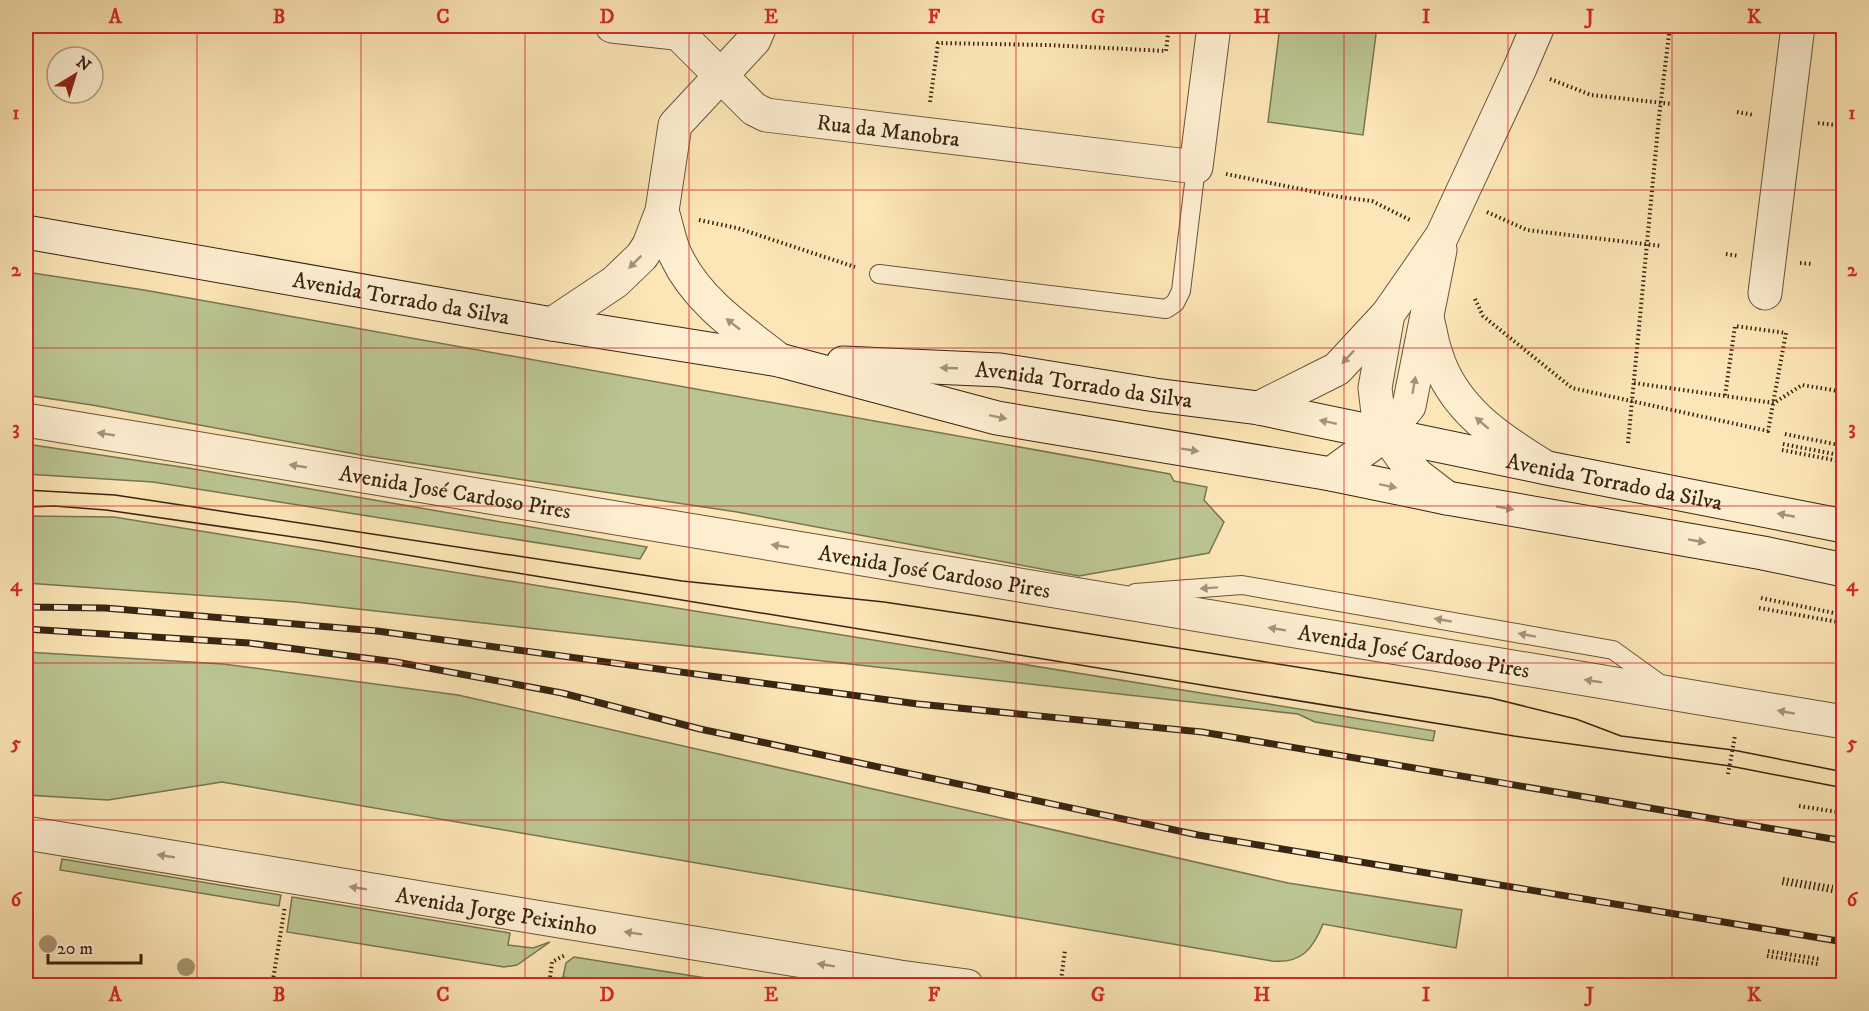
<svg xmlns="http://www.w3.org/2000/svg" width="1869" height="1011" font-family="'IM FELL DW Pica',serif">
<rect width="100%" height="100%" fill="#fce5b6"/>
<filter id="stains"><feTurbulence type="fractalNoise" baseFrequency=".00333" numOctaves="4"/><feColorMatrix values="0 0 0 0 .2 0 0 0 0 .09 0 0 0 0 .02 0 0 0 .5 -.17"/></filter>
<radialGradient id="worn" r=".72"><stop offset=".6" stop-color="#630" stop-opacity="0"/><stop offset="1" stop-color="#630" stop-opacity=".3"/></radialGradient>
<g fill="#bbc591" stroke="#797452" stroke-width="1.5">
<path d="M1280 26H1377L1363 135 1268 122Z"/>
<path d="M26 272 144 290 1170 474 1174 481 1207 487 1204 500 1224 522 1209 553 1079 576 737 512 366 456 92 405 26 395Z"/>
<path d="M26 444 188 468 647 547 640 559 153 482 26 474Z"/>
<path d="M26 516 114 517 1435 731 1433 741 1315 722 1298 714 295 602 26 583Z"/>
<path d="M26 652 223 664 458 695 1288 883 1462 910 1456 948 1323 924C1313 949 1301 964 1272 961L222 782 108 800 26 795Z"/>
<path d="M62 859 281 895 279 906 60 870Z"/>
<path d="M292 897 510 933 508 945 533 948 550 942 517 965 504 967 287 932Z"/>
<path d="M574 957 750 985H614L563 977 566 963Z"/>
</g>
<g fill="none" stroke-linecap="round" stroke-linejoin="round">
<g stroke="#68543b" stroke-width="20">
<g id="service">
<path d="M879 274 1166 309 1175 303 1181 291 1196 167"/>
<path d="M1135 593 1242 585 1613 650 1663 686"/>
</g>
</g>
<g stroke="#68543b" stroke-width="35">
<g id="minor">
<path id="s1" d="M612 26 675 33 681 36 754 109 766 115 1196 167 1214 26"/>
<path d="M662 211C667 226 669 242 676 256 697 301 741 330 779 360"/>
<path d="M1765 293 1798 26"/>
<path d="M552 324 615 282 642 256 649 245 662 211 675 125 754 40 760 26"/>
<path id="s2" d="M26 420 1844 722"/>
<path id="s3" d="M26 833 900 977 967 986"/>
</g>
</g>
<g stroke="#68543b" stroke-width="35">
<g id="tertiary">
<path d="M1428 322C1431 333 1432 344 1436 354 1452 408 1499 439 1545 467"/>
<path d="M1259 408 1337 369 1388 314"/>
<path d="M1331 474 1386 434 1409 406 1440 250"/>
<path d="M1447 498 1417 475 1402 457 1386 434 1378 413 1375 388 1388 314 1442 236 1520 68 1538 26"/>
</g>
</g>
<g stroke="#372412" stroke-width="35">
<g id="secondary">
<path id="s4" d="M26 232 552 324 779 360 997 418 1331 474 1447 498 1763 553 1844 570"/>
<path id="s5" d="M843 363 1000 370 1155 395 1259 408 1547 468 1844 526"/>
</g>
</g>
<g stroke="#372412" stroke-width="4" stroke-dasharray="1.5 3" stroke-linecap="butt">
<path d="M1550 79 1591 95 1672 104"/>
<path d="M930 102 938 43 1047 45 1166 51 1169 26"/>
<path d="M1737 112 1754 115"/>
<path d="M1818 123 1835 125"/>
<path d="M1226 174 1340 197 1372 201 1412 221"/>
<path d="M1487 212 1527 230 1661 246"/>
<path d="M699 220 737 228 855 267"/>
<path d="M1726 254 1739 256"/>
<path d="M1800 263 1812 264"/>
<path d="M1475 299 1483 316 1572 388 1768 431 1786 333 1735 326 1725 396"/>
<path d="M1634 383 1774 403 1802 385 1844 392"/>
<path d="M1785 434 1844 446"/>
<path d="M1628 443 1659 117 1670 26"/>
<path d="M1783 444 1844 456"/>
<path d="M1782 450 1844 462"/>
<path d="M1761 598 1844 615"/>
<path d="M1759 608 1844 623"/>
<path d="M1728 774 1735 736"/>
<path d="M1799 806 1844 813"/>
<path d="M1783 879 1833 887"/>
<path d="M1782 883 1833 891"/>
<path d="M1768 951 1819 959"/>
<path d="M1767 956 1818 964"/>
<path d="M1061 980 1065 950"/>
<path d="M272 986 285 906"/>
<path d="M549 986 552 962 565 955"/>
</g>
<use href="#service" stroke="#fdeed0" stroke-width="18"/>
<use href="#minor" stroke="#fdeed0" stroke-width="33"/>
<use href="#tertiary" stroke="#fdeed0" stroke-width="33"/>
<use href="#secondary" stroke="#fdeed0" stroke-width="33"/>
<g stroke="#372412" stroke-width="1.5">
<path d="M26 490 115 495 682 581 884 602 978 616 1491 698 1576 719 1621 736 1733 750 1844 772"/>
<path d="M26 507 54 506 106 510 321 541 1514 736 1730 766 1844 788"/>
</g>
<g stroke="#372412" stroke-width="7">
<g id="rail">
<path d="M26 607 105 608 377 631 918 704 1202 732 1844 841"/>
<path d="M26 629 249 643 396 662 562 693 700 729 1198 835 1844 942"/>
</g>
</g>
<use href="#rail" stroke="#fdeed0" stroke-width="4.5" stroke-dasharray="14" stroke-linecap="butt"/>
</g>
<g fill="#a69571">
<circle cx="48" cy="944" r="9"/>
<circle cx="186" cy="967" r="9"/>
</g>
<defs><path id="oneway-solid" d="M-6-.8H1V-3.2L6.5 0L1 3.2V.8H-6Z" transform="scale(1.5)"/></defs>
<g fill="#a4937a">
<use href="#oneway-solid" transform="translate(635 262) rotate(135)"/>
<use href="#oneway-solid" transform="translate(733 324) rotate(-142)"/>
<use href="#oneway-solid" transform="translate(1348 357) rotate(133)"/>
<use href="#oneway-solid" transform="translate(949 368) rotate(-178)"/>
<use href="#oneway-solid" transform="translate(1414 385) rotate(-80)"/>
<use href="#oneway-solid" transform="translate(998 417) rotate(12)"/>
<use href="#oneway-solid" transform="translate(1328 422) rotate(-168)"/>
<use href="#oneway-solid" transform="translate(1482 423) rotate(-139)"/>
<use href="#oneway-solid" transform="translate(106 434) rotate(-171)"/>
<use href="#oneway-solid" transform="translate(1190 450) rotate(9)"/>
<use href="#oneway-solid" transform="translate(298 466) rotate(-171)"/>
<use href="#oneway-solid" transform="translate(1388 486) rotate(12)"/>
<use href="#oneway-solid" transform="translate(1505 508) rotate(10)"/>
<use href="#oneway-solid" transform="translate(1786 515) rotate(-169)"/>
<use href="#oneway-solid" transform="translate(1697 541) rotate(10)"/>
<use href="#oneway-solid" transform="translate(780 546) rotate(-171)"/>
<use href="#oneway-solid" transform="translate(1209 588) rotate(176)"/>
<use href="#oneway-solid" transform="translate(1443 620) rotate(-170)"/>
<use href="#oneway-solid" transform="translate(1277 629) rotate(-171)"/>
<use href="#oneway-solid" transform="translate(1527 635) rotate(-170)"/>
<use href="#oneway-solid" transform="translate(1593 681) rotate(-171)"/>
<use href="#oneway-solid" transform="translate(1786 712) rotate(-170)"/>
<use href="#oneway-solid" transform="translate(166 856) rotate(-171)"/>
<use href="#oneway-solid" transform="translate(358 888) rotate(-171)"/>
<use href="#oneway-solid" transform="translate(633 933) rotate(-171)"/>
<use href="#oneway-solid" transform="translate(826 965) rotate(-171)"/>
</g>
<path fill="none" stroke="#d62828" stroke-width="1.5" stroke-opacity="0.55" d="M197 26V986M361 26V986M525 26V986M689 26V986M853 26V986M1016 26V986M1180 26V986M1344 26V986M1508 26V986M1672 26V986M26 190H1844M26 348H1844M26 506H1844M26 663H1844M26 820H1844"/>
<g text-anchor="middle" stroke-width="5" stroke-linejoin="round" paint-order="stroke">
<g font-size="22" fill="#372412" stroke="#fdeed0">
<text dy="8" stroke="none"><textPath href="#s1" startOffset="310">Rua da Manobra</textPath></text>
<text dy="8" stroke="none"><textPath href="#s4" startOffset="381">Avenida Torrado da Silva</textPath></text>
<text dy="8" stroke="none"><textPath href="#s5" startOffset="242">Avenida Torrado da Silva</textPath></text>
<text dy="8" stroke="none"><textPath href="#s5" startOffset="782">Avenida Torrado da Silva</textPath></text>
<text dy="8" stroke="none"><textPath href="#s2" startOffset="435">Avenida José Cardoso Pires</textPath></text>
<text dy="8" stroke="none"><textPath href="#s2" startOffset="921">Avenida José Cardoso Pires</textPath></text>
<text dy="8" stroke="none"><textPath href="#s2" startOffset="1407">Avenida José Cardoso Pires</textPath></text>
<text dy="8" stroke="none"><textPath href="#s3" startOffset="477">Avenida Jorge Peixinho</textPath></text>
</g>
</g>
<rect width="1869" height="1011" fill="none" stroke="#fce5b6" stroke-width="66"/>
<g transform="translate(75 75) rotate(38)"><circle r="28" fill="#fdeed0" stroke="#ae9d84" stroke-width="1.5"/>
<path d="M0-4.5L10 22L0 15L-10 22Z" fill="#8f2418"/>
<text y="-9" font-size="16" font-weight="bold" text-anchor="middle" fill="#372412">N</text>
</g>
<path d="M48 954v9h93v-9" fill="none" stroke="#372412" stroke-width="3"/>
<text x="57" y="954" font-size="18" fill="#372412" stroke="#fdeed0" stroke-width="4.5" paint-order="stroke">20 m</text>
<rect x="33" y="33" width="1803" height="945" fill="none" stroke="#d62828" stroke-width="2"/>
<g font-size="20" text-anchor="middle" font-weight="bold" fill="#d62828">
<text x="115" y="23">A</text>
<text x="279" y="23">B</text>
<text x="443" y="23">C</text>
<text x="607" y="23">D</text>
<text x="771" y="23">E</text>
<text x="934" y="23">F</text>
<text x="1098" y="23">G</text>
<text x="1262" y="23">H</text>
<text x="1426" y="23">I</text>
<text x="1590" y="23">J</text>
<text x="1754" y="23">K</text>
<text x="16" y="119">1</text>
<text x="1852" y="119">1</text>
<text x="16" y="276">2</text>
<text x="1852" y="276">2</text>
<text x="16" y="434">3</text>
<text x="1852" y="434">3</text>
<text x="16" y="591">4</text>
<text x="1852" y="591">4</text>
<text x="16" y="749">5</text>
<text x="1852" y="749">5</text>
<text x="16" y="906">6</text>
<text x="1852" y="906">6</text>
<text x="115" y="1001">A</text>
<text x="279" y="1001">B</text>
<text x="443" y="1001">C</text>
<text x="607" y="1001">D</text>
<text x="771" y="1001">E</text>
<text x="934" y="1001">F</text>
<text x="1098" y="1001">G</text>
<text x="1262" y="1001">H</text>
<text x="1426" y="1001">I</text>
<text x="1590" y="1001">J</text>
<text x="1754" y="1001">K</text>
</g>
<rect width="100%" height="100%" filter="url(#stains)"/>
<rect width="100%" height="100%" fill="url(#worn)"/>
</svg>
